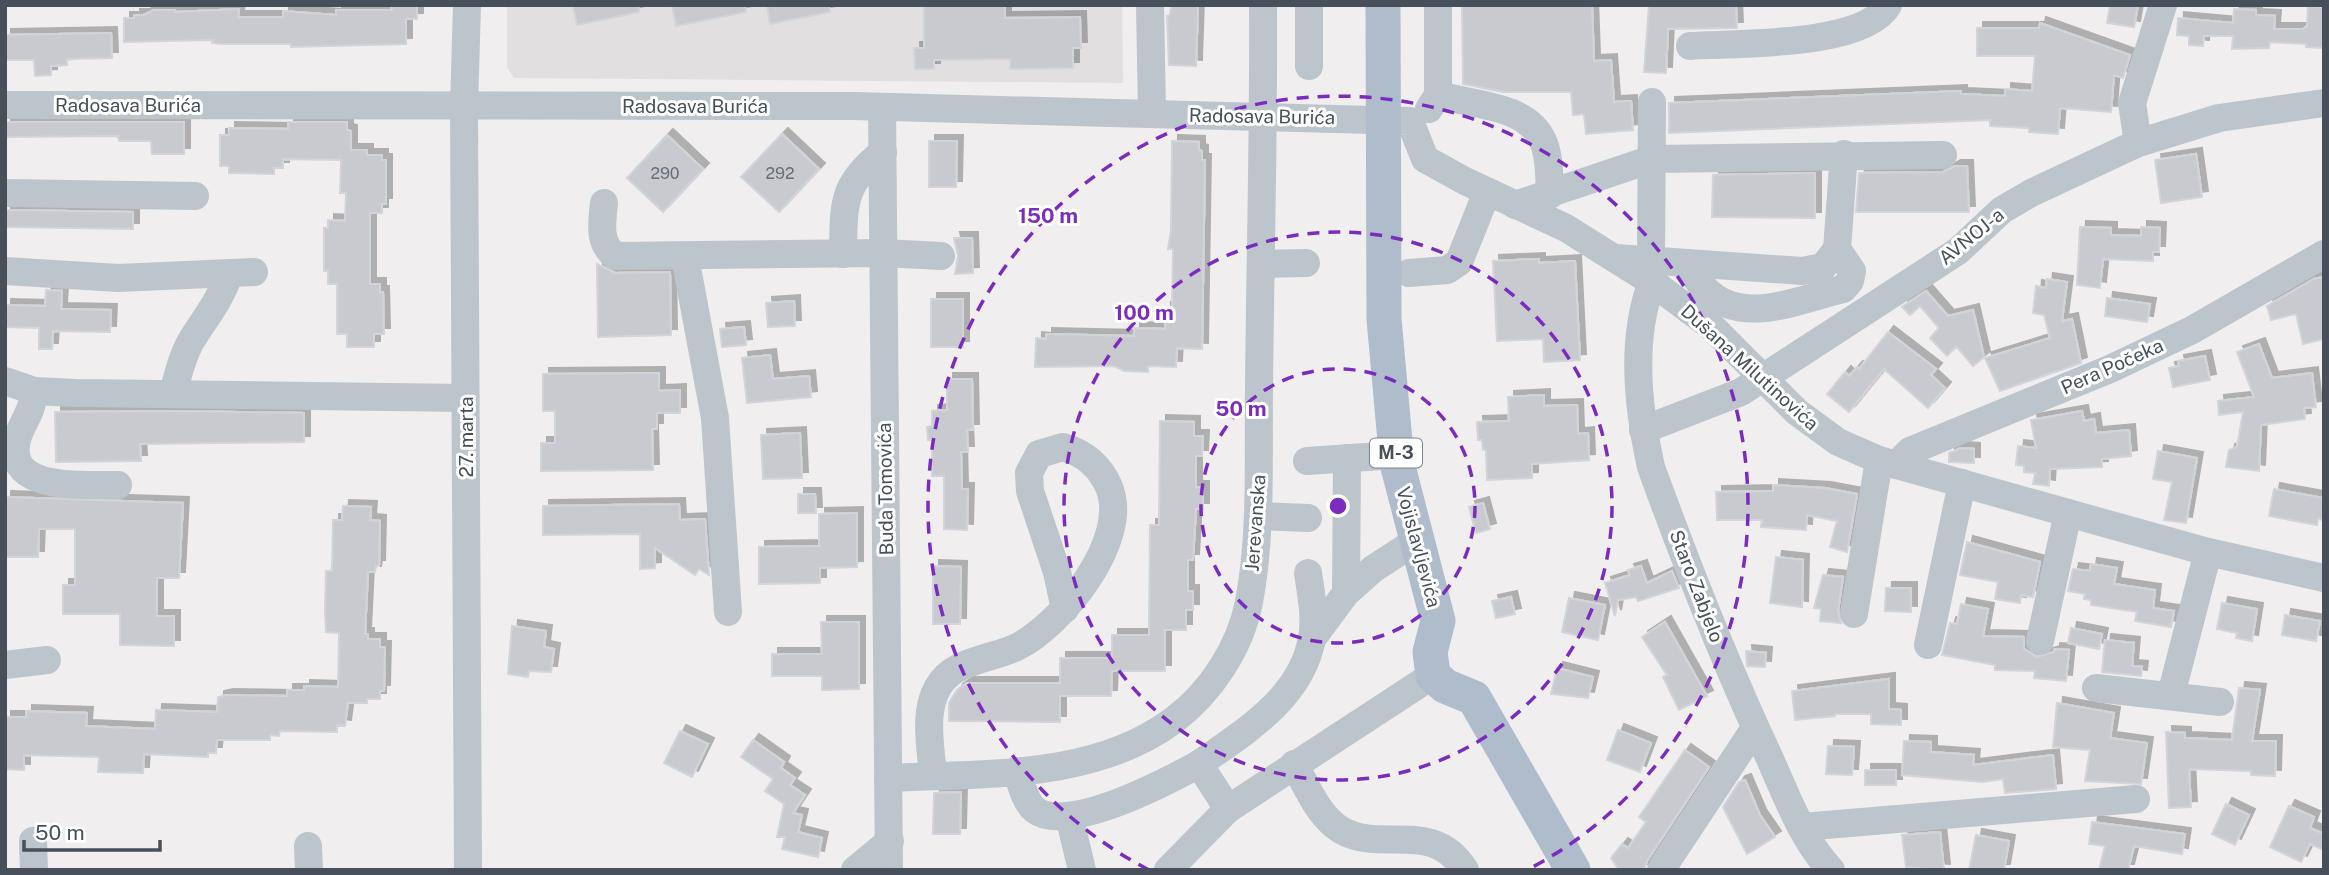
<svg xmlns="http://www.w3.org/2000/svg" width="2329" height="875" font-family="'Public Sans',sans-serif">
<defs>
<filter id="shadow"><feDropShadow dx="6" dy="-6" stdDeviation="0" flood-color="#0004"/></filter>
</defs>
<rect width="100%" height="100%" fill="#f0eeee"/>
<path fill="#e1dfdf" d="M507 5H1122L1123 83 514 78 507 67Z"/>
<g fill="#c8cad0" stroke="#d2d4d9" stroke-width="2" filter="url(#shadow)">
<path d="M391 5H417V19H406V44L291 47V44H224L212 43 213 40 124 42V18H134V15H144L154 10H175V12L239 9 238 17H283V11L336 15V10H392Z"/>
<path d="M573 5H639V12L577 25Z"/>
<path d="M672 5H745L746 12 676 26Z"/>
<path d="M767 5H829L830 12 770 24Z"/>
<path d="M924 5H1005V18L1080 17 1081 48H1073V68L1010 69V59L934 60V69H915L914 48H924Z"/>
<path d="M1171 5H1198L1196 66 1169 65 1167 16 1170 15Z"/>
<path d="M1462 5H1592L1594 61 1611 60 1614 102 1631 101 1633 130 1586 134 1584 114 1573 115 1571 92H1503L1463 84Z"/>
<path d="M1649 5 1736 6 1737 28 1668 29 1666 73 1644 72Z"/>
<path d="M2110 5H2138L2134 27 2107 23Z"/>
<path d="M2308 6 2324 7V48L2306 47V44L2270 42 2269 48 2232 49 2233 36H2204L2203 46 2189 45V36L2177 35 2178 18 2233 23 2234 9 2256 10V15L2275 16 2274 29H2303L2307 26Z"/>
<path d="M2040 23 2130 55 2123 78 2114 75 2111 112 2060 108 2058 134 2029 132V128L1990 126V120L1669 133V103L1961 91V94L2005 96V89L2032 91 2035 56H1977V28H2039Z"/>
<path d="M111 33 112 58 67 59V65L51 66V75L35 76 34 60H5V35Z"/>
<path d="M5 122H184V154H152L151 141H119L118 136 5 137Z"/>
<path d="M288 122H347V130L351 131V150H367V155H382V160H386V204H382V213H370V284H380V292H383L384 334H374V347H347V334H337V284H328V271H324V228H328V220L345 221 346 193H340L341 160 283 159V168H274V174L229 173V166H220V135H229V128L288 129Z"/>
<path d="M782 134 819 169 779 212 741 177Z"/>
<path d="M667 135 703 169 663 212 627 178Z"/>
<path d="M929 141H957L956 187H929Z"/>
<path d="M1172 141 1199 142V150L1202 151V160H1205L1202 349 1177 348 1176 367 1148 366V372L1124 371 1114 366 1035 367 1036 338 1046 339V334L1134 336V328L1165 329V308H1172L1173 249H1168L1171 230Z"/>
<path d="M2196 154 2202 197 2161 203 2155 160Z"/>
<path d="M1955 166H1967L1969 212H1856L1859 173 1943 172Z"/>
<path d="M1815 173V218L1712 217 1713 175Z"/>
<path d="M5 210 133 212V229L5 227Z"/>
<path d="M2080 227 2111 228V235L2141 236V227L2160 228 2159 252H2153V261L2103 259 2100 288 2077 285Z"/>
<path d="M954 238H972L973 273 955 274 958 256Z"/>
<path d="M1539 259V263L1575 261 1580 360 1544 362 1543 339 1497 341 1493 261Z"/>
<path d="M597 264 615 273 670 272 671 335 598 337Z"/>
<path d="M2324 277V339L2303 344 2296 314 2271 320 2267 306 2314 279Z"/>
<path d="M2047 279 2067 282 2062 321 2072 319 2081 363 2000 391 1985 358 2050 338 2044 315 2033 313 2036 286 2046 288Z"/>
<path d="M46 290 62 291 61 309 111 310 110 332 53 331 52 349H39V328L5 327V305L45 306Z"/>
<path d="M1926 291 1948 316 1973 310 1984 357 1973 366 1956 346 1947 356 1930 338 1939 328 1920 306 1910 315 1902 307Z"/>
<path d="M2107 298 2150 304 2147 322 2105 316Z"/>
<rect x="931" y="299" width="32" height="48"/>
<path d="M794 301 795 326 768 327 766 303Z"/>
<path d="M744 327 746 345 722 347 720 329Z"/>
<path d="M1888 332 1936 369 1931 375 1945 388 1928 408 1884 369 1849 412 1827 394 1845 372 1849 376 1857 367 1859 369Z"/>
<path d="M2259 344 2272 378 2312 373 2316 407 2304 408 2305 419 2261 425 2259 471 2226 467 2229 450 2237 447 2243 412 2219 415 2218 401 2254 397 2237 352Z"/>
<path d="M770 355 773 379 809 376 811 397 747 403 742 358Z"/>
<path d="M2205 356 2210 380 2173 387 2169 368 2179 366 2178 361Z"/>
<path d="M659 373V391L680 390V413H657V429H652L653 470 541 471V443H555V411H543V374Z"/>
<path d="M947 379H972L973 430H967L968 452H961L962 489H968L967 530 944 529V476H932V440H928L927 427 932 426V411L947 410Z"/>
<path d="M1544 395V406L1577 405 1578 434 1588 433 1589 460 1532 464V478L1487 480 1486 450H1483L1482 440H1478L1477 422 1509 421 1508 397Z"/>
<path d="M161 411 304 413V442L140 444 141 461 56 462 55 412Z"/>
<path d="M2082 411 2084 421 2094 419 2096 433 2129 430 2131 456 2102 459V467L2050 469 2049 486 2033 484 2035 473 2024 472V466L2016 465 2018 446 2036 448 2031 420Z"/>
<path d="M1160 421 1194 422V436H1203L1202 456H1196V487H1203V509H1196L1193 560H1188V591H1193V610H1186V630H1165V671H1112L1111 696H1060V722L949 721V703L957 690 967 683H1060V658H1112V635H1149L1150 525H1159Z"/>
<path d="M800 433 802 478 763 479 761 435Z"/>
<path d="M1961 448 1974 449V463L1949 462V453Z"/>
<path d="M2158 451 2197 458 2186 523 2164 520 2172 482 2153 479Z"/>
<path d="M1773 485 1825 488 1857 494 1847 552 1830 547 1837 521 1807 515 1806 530 1761 527 1762 520H1717L1716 492 1773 491Z"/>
<path d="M2274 489 2324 498V520L2318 519 2317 525 2269 516Z"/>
<path d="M798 494H815L816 513H798Z"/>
<path d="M5 497 183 503 179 578H157V616H174V646L120 645V614H63V585H75V529H39L38 557H5Z"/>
<path d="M1483 503 1490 529 1476 533 1469 507Z"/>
<path d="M679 504 680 520 705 519 709 575 699 569 695 575 655 548V568L640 569V534L543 535V506Z"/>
<path d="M343 506 371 507 370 520 380 521 379 566H376L375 572H368L365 634H368V639H380V647H385L384 691H380V699H367V703H348L345 726 337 725V732L280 731 279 736 270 735V740H217L216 753H208V757L144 754 143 773 98 772 99 757 24 755V770L5 769V717H26V711L87 713 86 726 155 729 156 710 217 712 218 697 227 695 287 696V690H304V686L338 687 339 633 326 632 325 611 326 571H332L333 520H342Z"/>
<path d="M857 513V567L820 568V583L759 584V547L819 546V514Z"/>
<path d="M1967 542 2040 562 2033 597 2021 595 2020 603 1995 599 1998 582 1960 575Z"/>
<path d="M1776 557 1803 560 1802 607 1770 603Z"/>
<path d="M2091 564 2117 568 2114 584 2155 590 2153 608 2174 611 2171 627 2135 621 2137 612 2091 605V600L2084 599 2085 594 2068 591 2073 569 2090 571Z"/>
<path d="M933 566 961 567 960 624H933Z"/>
<path d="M1641 566 1647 583 1672 571 1679 588 1638 601 1636 597 1618 600 1615 616 1605 583 1630 575 1628 570Z"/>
<path d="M1823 575 1843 577 1838 611 1841 623 1820 621 1821 609 1814 608Z"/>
<path d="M1886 588H1911V612L1885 611Z"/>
<path d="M1511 597 1515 614 1496 618 1492 601Z"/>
<path d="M1569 598 1605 605 1598 640 1562 632Z"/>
<path d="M2222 603 2257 609 2252 641 2236 638 2237 633 2217 629Z"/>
<path d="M1961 604 1988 609 1983 636 2024 637V649L2037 657 2054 652V649L2069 650 2066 681 2034 678 2035 671 1995 670V665L1942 655 1950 623 1957 624Z"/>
<path d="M2285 615 2320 621 2316 641 2282 635Z"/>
<path d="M821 622H859V689L822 690V676H772V654H822Z"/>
<path d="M1665 622 1707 696 1679 710 1663 677 1667 675 1642 637Z"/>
<path d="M512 626 546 631 544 647 554 649 551 672 529 671 528 677 508 674Z"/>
<path d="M2071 628 2102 634 2099 649 2068 643Z"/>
<path d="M2105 640 2134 643 2132 666 2142 667 2141 676 2102 672Z"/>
<path d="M1746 651 1766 653 1765 667 1747 666Z"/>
<path d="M1557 668 1593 677 1588 698 1551 694Z"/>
<path d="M1889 679V709L1901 710V725L1871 724V714H1835V716L1795 720 1792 691Z"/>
<path d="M2239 688 2260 690 2252 741H2276L2275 776 2251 775V771L2189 769 2191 807 2169 808 2166 732 2185 733V738L2232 740Z"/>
<path d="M2057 703 2114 713 2110 738 2147 743 2141 784 2085 781 2090 750 2053 747Z"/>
<path d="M1618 730 1651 743 1640 772 1607 760Z"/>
<path d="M680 731 708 744 692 777 664 763Z"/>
<path d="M753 740 784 762 781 768 795 778 790 785 805 795 793 813 802 815 798 832 822 838 818 857 782 849 785 837H777L784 804 765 791 773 779 741 757Z"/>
<path d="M1904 741 1931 742V752L1974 755 1973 765 2053 755 2056 789 2005 793 2003 779 1983 782 1902 775Z"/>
<path d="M1828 746 1854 747 1852 775 1826 774Z"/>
<path d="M1685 750 1709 767 1647 861 1644 870H1619L1611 858 1622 844 1628 848 1646 822 1639 817Z"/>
<rect x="1865" y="770" width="31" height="15"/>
<path d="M1745 780 1760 815 1775 837 1747 854 1723 807 1739 782Z"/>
<path d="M961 792 960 834H933L934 793Z"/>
<path d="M2226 804 2249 815 2235 845 2212 834Z"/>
<path d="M2289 806 2314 817 2310 828 2324 834V850L2310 844 2301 862 2270 847Z"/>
<path d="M2092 822 2185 834 2182 854 2134 846 2128 870H2099L2105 846 2089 844Z"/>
<path d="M1940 832 1944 870 1906 867 1902 835Z"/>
<path d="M1976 835 2009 841 2004 870H1969Z"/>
</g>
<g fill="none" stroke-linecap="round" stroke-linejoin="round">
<g stroke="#bcc4cc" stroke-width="28">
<path d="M467 5 464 107 468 870"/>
<path d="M1150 5 1152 113"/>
<path d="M1309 5V66"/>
<path d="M1690 46C1737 43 1864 47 1888 5"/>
<path d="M1438 95C1472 105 1526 104 1543 141 1550 156 1549 178 1550 195"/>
<path d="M5 105 854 106 1410 121 1425 159 1465 181 1566 228 1652 282 1712 327 1797 412 1838 442 1879 460 2068 513 2208 552 2324 578"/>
<path d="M882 107 889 870"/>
<path d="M1429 109 1438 95V5"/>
<path d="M2138 143 2132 103 2163 5"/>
<path d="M5 193 195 196"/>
<path d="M604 203C602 224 598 242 615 256L883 253 941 256"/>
<path d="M1515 205 1652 159 1943 155"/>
<path d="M843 254C844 204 841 185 883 152"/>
<path d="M685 257 715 418 728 612"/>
<path d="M1616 258 1802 271 1823 267 1837 249 1844 154"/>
<path d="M1651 261 1652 102"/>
<path d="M1685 263C1692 272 1698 282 1706 290 1742 327 1800 299 1843 289L1850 281 1852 271 1837 249"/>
<path d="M1262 264 1306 263"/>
<path d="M5 271 118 278 254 272"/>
<path d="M1409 273 1447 270 1459 262 1487 192"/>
<path d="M1652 282C1630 340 1638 408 1651 467 1687 566 1725 663 1770 759 1787 797 1802 839 1831 870"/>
<path d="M5 381 34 391 76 393 465 398"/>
<path d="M34 391C33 410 24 420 18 436 0 494 88 484 118 485"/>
<path d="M173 393C178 375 182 357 191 341 207 315 218 304 230 273"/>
<path d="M1643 430 1741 392 1958 251 2002 210 2031 193 2138 143 2219 118 2324 103"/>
<path d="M1307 461 1396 455"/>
<path d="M1896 465 1910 451 2110 369 2192 330 2324 254"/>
<path d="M1258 516 1308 518"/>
<path d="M1346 593 1347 458"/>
<path d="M1854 614 1879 460"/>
<path d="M1312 639 1346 593 1373 569 1416 541"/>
<path d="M2040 641 2068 513"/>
<path d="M1928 645 1962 483"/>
<path d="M5 665 47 660"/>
<path d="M2096 688 2220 702"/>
<path d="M2171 695 2208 552"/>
<path d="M1199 764C1243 733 1302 698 1312 638 1316 618 1311 594 1308 573"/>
<path d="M1294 764C1307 786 1318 816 1341 830 1382 854 1432 818 1465 870"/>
<path d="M1017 771C1021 784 1025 802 1035 810 1067 835 1168 781 1199 764L1228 809"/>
<path d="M933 776C931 748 923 712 938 687 953 660 992 659 1017 647 1061 625 1131 540 1109 487 1100 466 1084 453 1063 447L1039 454 1029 473 1030 491 1057 572 1065 609"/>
<path d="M888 778C983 773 1094 780 1174 720 1211 692 1240 648 1249 602 1262 533 1258 461 1259 391 1260 263 1264 134 1263 5"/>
<path d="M1069 816 1082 870"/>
<path d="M1802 827 2136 799"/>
<path d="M33 841 34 870"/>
<path d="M308 846 309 870"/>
<path d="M855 870 890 841"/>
<path d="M1168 870 1228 809 1433 675"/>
<path d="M1661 870 1755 728"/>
</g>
<path stroke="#aebccc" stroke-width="35" d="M1383 5 1384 319 1397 463 1438 621 1430 652 1433 675 1445 686 1474 698 1573 870"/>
</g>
<g fill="none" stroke="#7b2cbf" stroke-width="3.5" stroke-dasharray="12 9">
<circle cx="1338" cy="506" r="137"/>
<circle cx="1338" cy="506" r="274"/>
<path d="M1149 870A410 410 0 1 1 1527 870"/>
</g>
<g text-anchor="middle" stroke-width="6" stroke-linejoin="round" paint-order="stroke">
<g font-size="16" fill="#676e78">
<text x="665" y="179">290</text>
<text x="780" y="179">292</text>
</g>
<rect fill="#fff" stroke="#7e848c" stroke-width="2" x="1370" y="438.5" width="52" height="29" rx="5"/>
<g font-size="18" font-weight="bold" fill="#47505a">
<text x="1396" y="459">M-3</text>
</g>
<g font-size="19" fill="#47505a" stroke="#fff">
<text x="128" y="112">Radosava Burića</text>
<text x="695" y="113">Radosava Burića</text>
<text transform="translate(1262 116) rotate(1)" y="7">Radosava Burića</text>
<text transform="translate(1971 236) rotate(-39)" y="7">AVNOJ-a</text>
<text transform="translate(2112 366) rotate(-24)" y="7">Pera Počeka</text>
<text transform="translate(1750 367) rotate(42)" y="7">Dušana Milutinovića</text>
<text transform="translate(466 437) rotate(-90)" y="7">27. marta</text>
<text transform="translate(885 489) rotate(-91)" y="7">Buda Tomovića</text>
<text transform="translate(1255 523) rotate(-86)" y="7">Jerevanska</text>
<text transform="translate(1419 547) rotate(75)" y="7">Vojislavljevića</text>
<text transform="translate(1697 586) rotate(69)" y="7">Staro Zabjelo</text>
</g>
</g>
<circle cx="1338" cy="506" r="10" fill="#7b2cbf" stroke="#fff" stroke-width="3.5"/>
<g font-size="21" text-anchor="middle" font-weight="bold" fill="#7b2cbf" stroke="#fff" stroke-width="6" stroke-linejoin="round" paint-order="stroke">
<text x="1048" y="223">150 m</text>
<text x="1144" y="320">100 m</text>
<text x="1241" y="416">50 m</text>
</g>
<rect width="2329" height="875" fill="none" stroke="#47505a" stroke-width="14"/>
<path d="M24 840v10h136v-10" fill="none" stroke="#47505a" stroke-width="3.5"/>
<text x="35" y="840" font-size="21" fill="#47505a" stroke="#ffffff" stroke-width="5" paint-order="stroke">50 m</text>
</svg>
